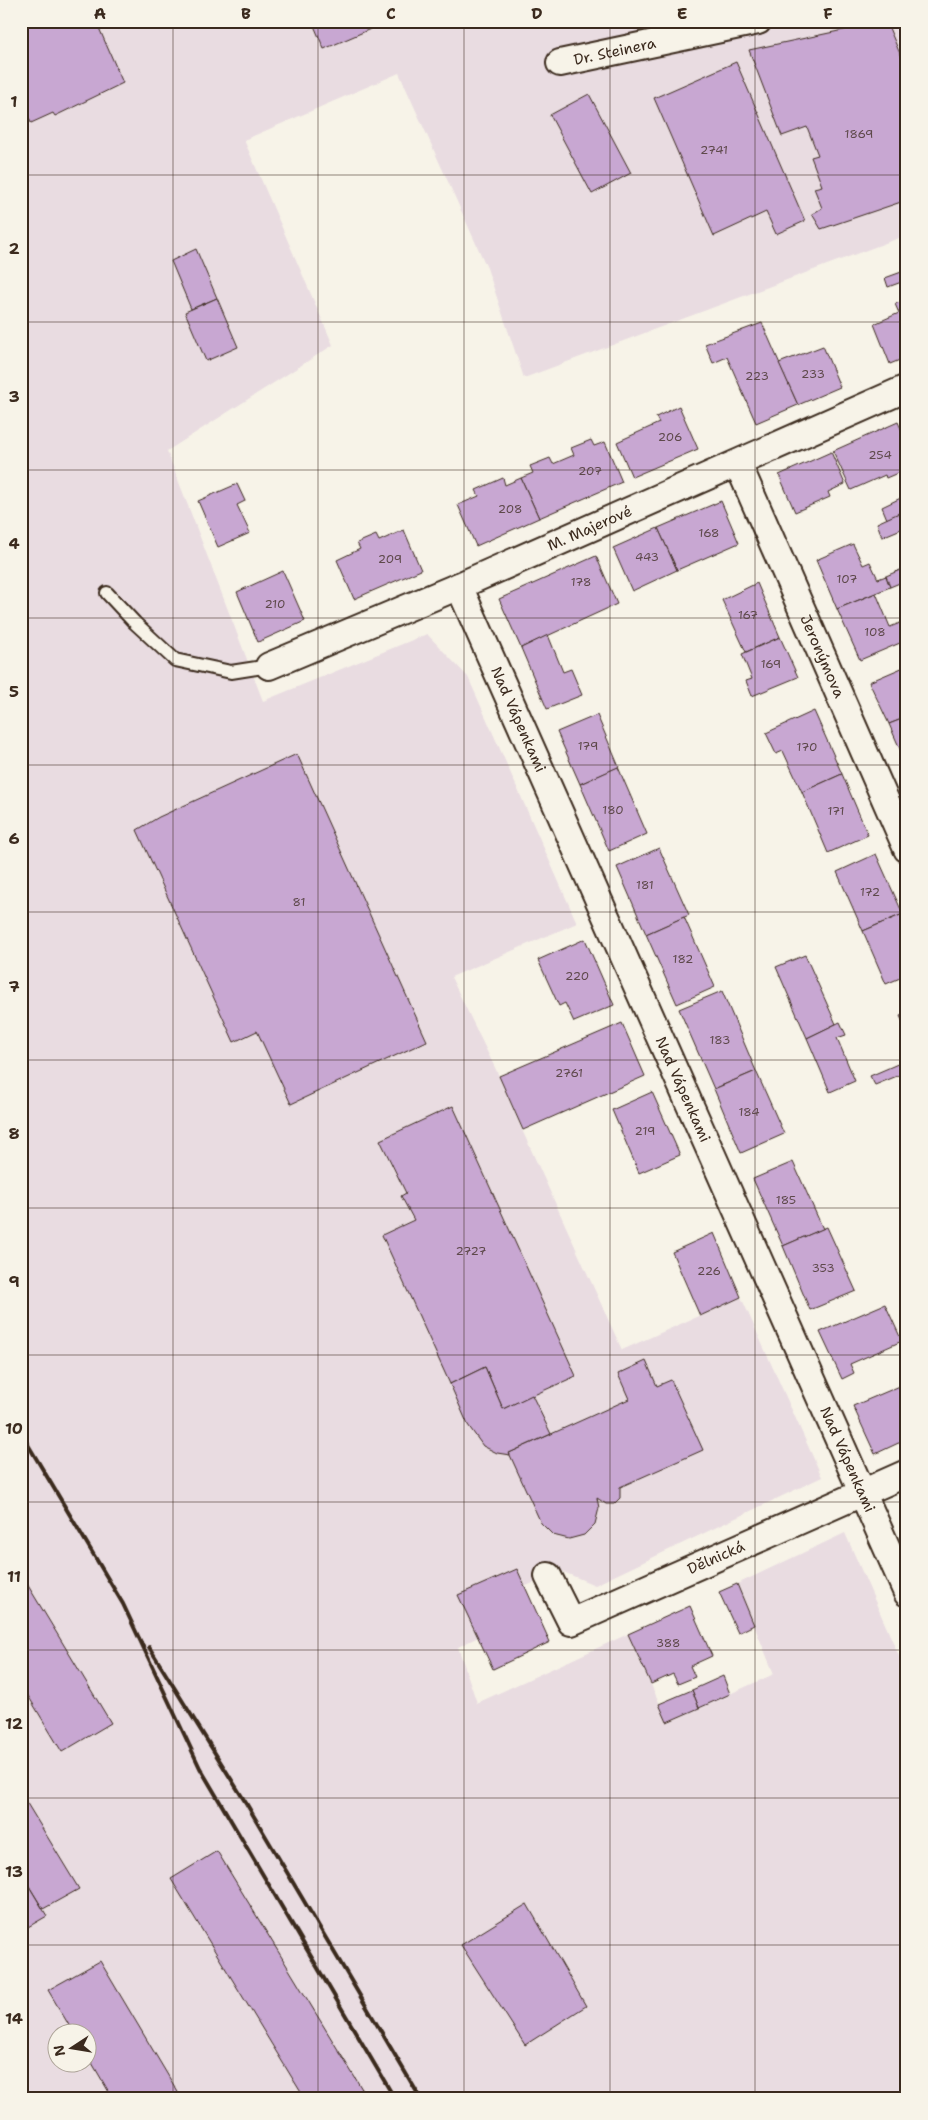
<svg xmlns="http://www.w3.org/2000/svg" width="928" height="2120" font-family="'Shantell Sans',sans-serif">
<rect width="100%" height="100%" fill="#f7f3e8"/>
<filter id="ink" filterUnits="userSpaceOnUse"><feTurbulence type="fractalNoise" baseFrequency=".02" numOctaves="2"/><feDisplacementMap in="SourceGraphic" scale="10" xChannelSelector="R" yChannelSelector="G"/><feConvolveMatrix kernelMatrix="1 2 1 2 8 2 1 2 1" color-interpolation-filters="sRGB"/></filter>
<g filter="url(#ink)">
<path fill="#e9dce1" fill-rule="evenodd" d="M21 21H907V235L524 378 487 268 399 73 244 140 333 345 167 451 263 701 427 634 468 677 577 923 451 977 499 1076 523 1132 622 1350 741 1297 822 1477 595 1585 561 1571 510 1593 480 1636 458 1647 477 1703 628 1634 668 1722 774 1674 737 1584 845 1533 907 1674V2099H21ZM58 2032H88V2062H58Z"/>
<g fill="#c8a7d2" stroke="#3b2a1e">
<path d="M21 21H96L123 83 55 116 53 113 31 123 21 100Z"/>
<path d="M312 21H389L324 49Z"/>
<path d="M886 21 907 70V200L821 229 812 214 822 208 814 188 822 186 811 157 818 155 807 127 782 136 749 50Z"/>
<path d="M736 62 805 221 776 234 766 212 714 236 654 98Z"/>
<path d="M589 94 631 173 592 194 550 115Z"/>
<path d="M196 249 217 298 191 309 171 261Z"/>
<path d="M907 270V280L888 287 885 278Z"/>
<path d="M217 298 238 347 206 361 185 312Z"/>
<path d="M907 299V357L890 364 874 324 899 313 895 304Z"/>
<path d="M762 323 798 405 756 423 727 357 713 363 705 344Z"/>
<path d="M823 346 840 387 798 405 779 363Z"/>
<path d="M679 406 698 449 632 477 617 442 659 423 656 417Z"/>
<path d="M898 422 907 442V469L886 478 885 475 851 490 833 451Z"/>
<path d="M591 440 594 446 605 442 622 482 539 518 521 478 533 473 530 466 550 458 553 464 574 455 571 448Z"/>
<path d="M831 452 845 484 828 492 830 497 795 512 779 475Z"/>
<path d="M503 478 505 485 521 478 539 518 476 546 458 505 479 496 476 490Z"/>
<path d="M237 484 245 501 237 505 250 533 218 547 198 501Z"/>
<path d="M907 495V510L887 519 882 507Z"/>
<path d="M721 501 739 543 677 570 658 528Z"/>
<path d="M899 513 906 527 882 537 877 523Z"/>
<path d="M658 528 677 570 632 591 613 548Z"/>
<path d="M404 530 421 570 354 599 337 560 360 549 357 543 376 535 379 541Z"/>
<path d="M853 544 863 565 870 562 878 579 886 576 890 587 837 609 816 560Z"/>
<path d="M596 556 617 604 521 648 499 599Z"/>
<path d="M907 567V580L890 587 886 576Z"/>
<path d="M283 571 305 621 258 642 237 592Z"/>
<path d="M757 583 780 637 746 652 722 600Z"/>
<path d="M876 593 890 627 905 621 907 640 860 660 837 609Z"/>
<path d="M548 635 563 672 571 669 582 695 547 709 521 648Z"/>
<path d="M780 637 798 677 752 696 746 681 752 679 742 654Z"/>
<path d="M904 667 907 673V717L889 724 869 682Z"/>
<path d="M814 711 842 774 802 792 783 751 776 754 766 733Z"/>
<path d="M597 715 619 767 580 784 557 732Z"/>
<path d="M907 717V765L889 724Z"/>
<path d="M297 754 427 1041 291 1104 257 1031 234 1042 137 830 159 817Z"/>
<path d="M618 767 647 834 609 851 580 784Z"/>
<path d="M842 774 868 835 828 853 802 792Z"/>
<path d="M659 848 689 915 646 934 617 867Z"/>
<path d="M876 854 903 914 863 931 837 872Z"/>
<path d="M903 914 907 923V975L886 984 863 931Z"/>
<path d="M684 917 715 987 677 1004 646 934Z"/>
<path d="M585 939 614 1005 574 1022 565 1003 559 1006 538 960Z"/>
<path d="M805 955 836 1024 807 1038 776 967Z"/>
<path d="M722 991 756 1071 714 1089 679 1009Z"/>
<path d="M907 1013V1031L900 1016Z"/>
<path d="M840 1022 846 1035 837 1038 855 1081 830 1092 807 1038Z"/>
<path d="M622 1023 645 1076 523 1130 499 1076Z"/>
<path d="M907 1060V1072L875 1085 870 1076Z"/>
<path d="M756 1071 784 1134 741 1153 714 1089Z"/>
<path d="M652 1092 680 1155 639 1173 612 1110Z"/>
<path d="M453 1106 576 1376 503 1409 485 1367 450 1384 382 1235 414 1220 401 1196 406 1193 380 1140Z"/>
<path d="M793 1162 823 1229 783 1246 753 1179Z"/>
<path d="M827 1227 856 1291 810 1310 783 1246Z"/>
<path d="M714 1233 741 1297 700 1316 672 1252Z"/>
<path d="M885 1304 902 1341 850 1364 854 1373 842 1379 820 1332Z"/>
<path d="M646 1361 657 1386 671 1380 703 1450 620 1487V1498L614 1504H606L597 1498 599 1508 595 1524 584 1535 569 1539 553 1535 541 1523 509 1453 629 1399 618 1374Z"/>
<path d="M485 1367 503 1409 532 1395 551 1434 509 1453 510 1455 497 1453 483 1446 468 1425 450 1384Z"/>
<path d="M907 1383V1439L875 1454 853 1406Z"/>
<path d="M517 1569 550 1642 493 1669 458 1595Z"/>
<path d="M21 1574 111 1723 62 1752 21 1684Z"/>
<path d="M737 1584 754 1625 738 1633 719 1592Z"/>
<path d="M690 1606 712 1656 690 1666 695 1677 678 1684 673 1674 651 1684 628 1634Z"/>
<path d="M723 1676 730 1694 699 1708 692 1690Z"/>
<path d="M692 1690 699 1708 667 1722 659 1704Z"/>
<path d="M25 1800 79 1889 43 1909 21 1873V1802Z"/>
<path d="M217 1851 368 2099H305L171 1879Z"/>
<path d="M21 1873 47 1916 21 1931Z"/>
<path d="M527 1904 586 2006 525 2045 461 1945Z"/>
<path d="M100 1961 182 2099H113L88 2056V2032H73L48 1990Z"/>
</g>
<g fill="none" stroke-linecap="round" stroke-linejoin="round">
<g stroke="#3b2a1e" stroke-width="16">
<path id="service" d="M107 593 135 623 175 660 231 672 269 666"/>
</g>
<g stroke="#3b2a1e" stroke-width="30">
<g id="minor">
<path id="s1" d="M560 63 758 21"/>
<path id="s2" d="M738 464 907 849"/>
<path id="s3" d="M459 586 907 1593"/>
<path id="s4" d="M269 666 459 586 907 388"/>
<path id="s5" d="M548 1576 571 1622 907 1473"/>
</g>
</g>
<use href="#service" stroke="#f7f3e8" stroke-width="12"/>
<use href="#minor" stroke="#f7f3e8" stroke-width="26"/>
<g stroke="#3b2a1e" stroke-width="4">
<path d="M21 1433 123 1604 200 1768 395 2099"/>
<path d="M149 1647 246 1803 421 2099"/>
</g>
</g>
</g>
<path fill="none" stroke="#3b2a1e" stroke-width="1" stroke-opacity="0.55" d="M173 21V2099M318 21V2099M464 21V2099M610 21V2099M755 21V2099M21 175H907M21 322H907M21 470H907M21 618H907M21 765H907M21 912H907M21 1060H907M21 1208H907M21 1355H907M21 1502H907M21 1650H907M21 1798H907M21 1945H907"/>
<g text-anchor="middle" stroke-width="5" stroke-linejoin="round" paint-order="stroke">
<g font-size="12" fill="#5e494b">
<text x="859" y="138">1869</text>
<text x="714" y="154">2741</text>
<text x="813" y="378">233</text>
<text x="757" y="380">223</text>
<text x="670" y="441">206</text>
<text x="880" y="459">254</text>
<text x="590" y="475">207</text>
<text x="510" y="513">208</text>
<text x="709" y="537">168</text>
<text x="647" y="561">443</text>
<text x="390" y="563">209</text>
<text x="847" y="583">107</text>
<text x="581" y="586">178</text>
<text x="275" y="608">210</text>
<text x="748" y="619">167</text>
<text x="875" y="636">108</text>
<text x="771" y="668">169</text>
<text x="588" y="750">179</text>
<text x="807" y="751">170</text>
<text x="613" y="814">180</text>
<text x="836" y="815">171</text>
<text x="645" y="889">181</text>
<text x="870" y="896">172</text>
<text x="299" y="906">81</text>
<text x="683" y="963">182</text>
<text x="577" y="980">220</text>
<text x="720" y="1044">183</text>
<text x="569" y="1077">2761</text>
<text x="749" y="1116">184</text>
<text x="645" y="1135">219</text>
<text x="786" y="1204">185</text>
<text x="471" y="1255">2727</text>
<text x="823" y="1272">353</text>
<text x="709" y="1275">226</text>
<text x="668" y="1647">388</text>
</g>
<g font-size="15" fill="#3b2a1e" stroke="#f7f3e8">
<text dy="5" stroke="none"><textPath href="#s1" startOffset="56">Dr. Steinera</textPath></text>
<text dy="5" stroke="none"><textPath href="#s4" startOffset="349">M. Majerové</textPath></text>
<text dy="5" stroke="none"><textPath href="#s2" startOffset="210">Jeronýmova</textPath></text>
<text dy="5" stroke="none"><textPath href="#s3" startOffset="146">Nad Vápenkami</textPath></text>
<text dy="5" stroke="none"><textPath href="#s3" startOffset="551">Nad Vápenkami</textPath></text>
<text dy="5" stroke="none"><textPath href="#s3" startOffset="956">Nad Vápenkami</textPath></text>
<text dy="5" stroke="none"><textPath href="#s5" startOffset="210">Dělnická</textPath></text>
</g>
</g>
<rect width="928" height="2120" fill="none" stroke="#f7f3e8" stroke-width="55"/>
<g transform="translate(72 2048) rotate(258)"><circle r="24" fill="#f7f3e8" stroke="#aca397"/>
<path d="M0-4L9 19L0 12L-9 19Z" fill="#3b2a1e"/>
<text y="-8" font-size="14" font-weight="bold" text-anchor="middle" fill="#3b2a1e">N</text>
</g>
<rect x="28" y="28" width="872" height="2064" fill="none" stroke="#3b2a1e" stroke-width="2"/>
<g font-size="16" text-anchor="middle" font-weight="bold" fill="#3b2a1e">
<text x="100" y="19">A</text>
<text x="246" y="19">B</text>
<text x="391" y="19">C</text>
<text x="537" y="19">D</text>
<text x="682" y="19">E</text>
<text x="828" y="19">F</text>
<text x="14" y="107">1</text>
<text x="14" y="254">2</text>
<text x="14" y="402">3</text>
<text x="14" y="549">4</text>
<text x="14" y="697">5</text>
<text x="14" y="844">6</text>
<text x="14" y="992">7</text>
<text x="14" y="1139">8</text>
<text x="14" y="1287">9</text>
<text x="14" y="1434">10</text>
<text x="14" y="1582">11</text>
<text x="14" y="1729">12</text>
<text x="14" y="1877">13</text>
<text x="14" y="2024">14</text>
</g>
</svg>
